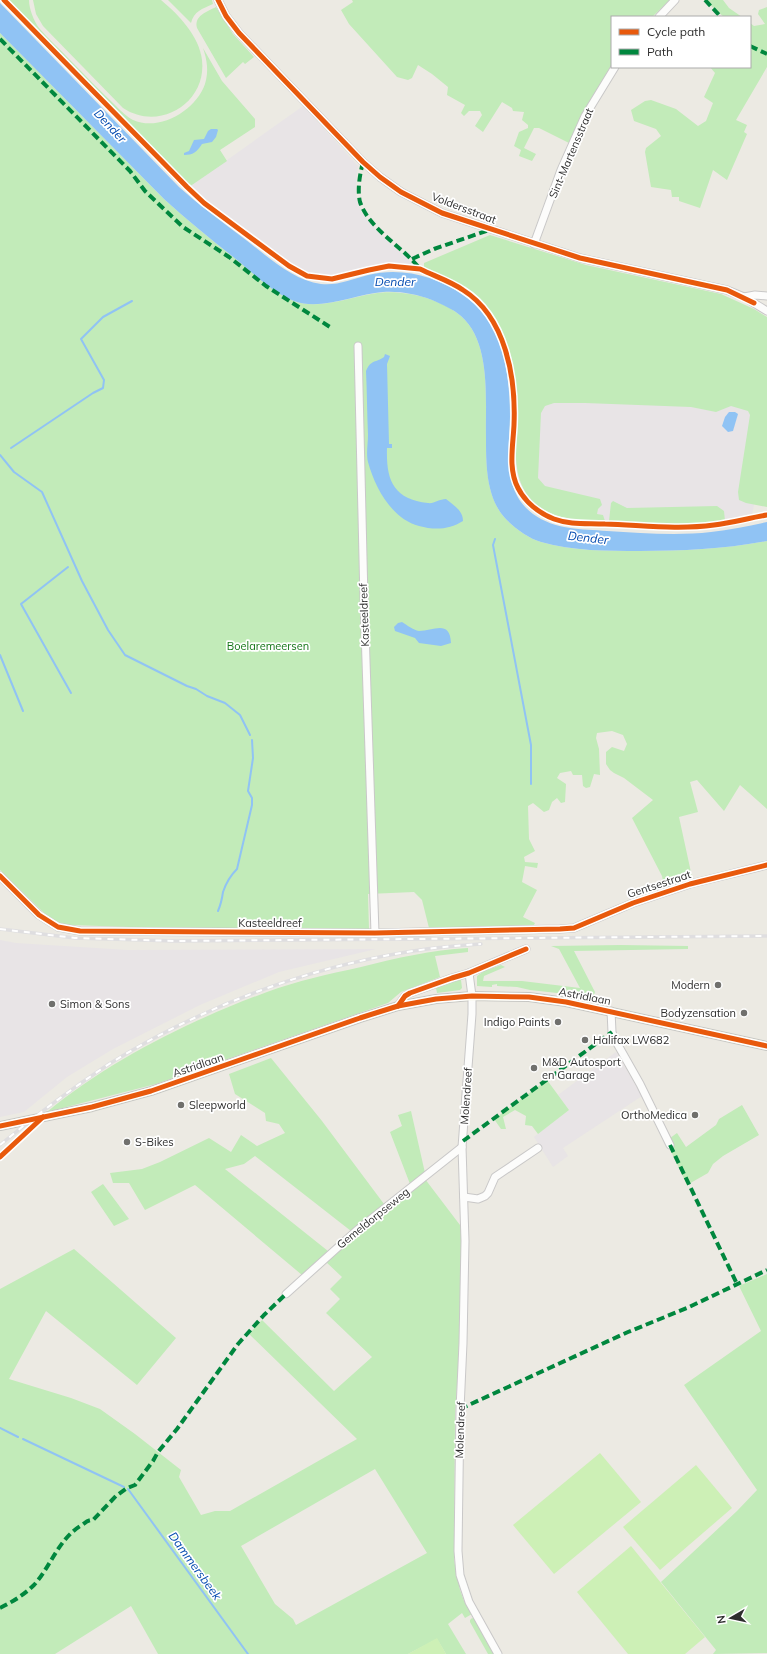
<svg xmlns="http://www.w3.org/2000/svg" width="767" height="1654" font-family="Mulish,sans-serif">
<rect width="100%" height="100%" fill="#eceae3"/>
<g fill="#e8e4e6">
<path d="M303 106 358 166 356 184V195L362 213 380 234 411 262 412 265 410 266 390 262 374 266 346 275 334 277 310 275 297 267 266 245 189 187Z"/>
<path d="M518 396 767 407V432L752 516 707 524H652L564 518 548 512 532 500 519 481 515 456Z"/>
<path d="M0 940 16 943 128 950 376 949 279 972 200 1005 113 1049 67 1077 24 1112 0 1117Z"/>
<path d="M616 1052 642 1096 563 1148 568 1156 553 1167 534 1137 569 1110 558 1095Z"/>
</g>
<g fill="#c2ebb9" fill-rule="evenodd">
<path d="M7 0H29C29 9 34 21 39 28 48 39 60 49 69 59 85 75 100 91 116 106 121 111 127 117 133 120 160 132 196 110 205 84 209 71 207 60 203 48L222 81 255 119V127L220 150 227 161 189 187Z"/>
<path d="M33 0H161C179 15 199 36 202 60 207 103 159 132 123 108L43 26 36 14Z"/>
<path d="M168 0H212L213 4C202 9 194 11 191 23Z"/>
<path d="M352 0H670L652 17H612V67L601 83 569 143 539 128H534L524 148 536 154 532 161 519 156 521 150 514 146 519 132 528 128V125L522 120 524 112 513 111 512 108 502 102 483 132 475 126 482 115 480 111H469L464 116 461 113 465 105 447 95 448 87 432 74 418 65 412 78 408 80 397 77 349 24 341 10 353 2Z"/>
<path d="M704 0H723L729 8 742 17H724Z"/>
<path d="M216 7 233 34 254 57 245 64 243 62 226 78 197 28C194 16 206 12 216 7Z"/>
<path d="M767 7V67L736 120 747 125 744 132 747 134 727 180 713 170 700 208 679 201V197H672L671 190 651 187 645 152 646 148 661 136 656 129 634 121 631 110 645 101 651 100 676 109 698 126 706 121 713 103 704 97 715 73 710 67H750V23L754 26 765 24 758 14 759 10Z"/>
<path d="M0 33 164 199C188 221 212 240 237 260 254 274 273 292 294 301 316 310 349 298 371 294 399 288 439 297 461 316 492 343 485 402 486 438 486 463 486 496 504 517 513 527 528 538 541 542 573 551 607 551 640 551 683 551 725 549 767 541V809L740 785 724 811 697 780 690 782 698 812 679 817 692 877 664 886 662 876 632 818 653 800 624 778 614 773 610 770 606 764V752L612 747 624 751 627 744 623 735 612 731 597 733 596 738 599 749 600 775 594 774 590 787 586 788 583 786 582 775H573L571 771 560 773 557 778 566 784 565 802 561 803 557 798 552 802 549 810 544 812 533 803 528 806 529 839 535 851 524 857 525 862 538 863 537 868 525 866 522 882 537 890 523 917 535 923 533 927 429 928 422 900 414 892 368 894 369 929 220 930 70 925 55 922 44 913 0 870Z"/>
<path d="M490 235 586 265 721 294 754 309 767 317V507L746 503 739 500 738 492 750 415 748 411 731 406 716 412 691 407 585 403H554L545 406 541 413 538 478 545 486 600 499 602 505 598 509 597 514 603 515 605 521C586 520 565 521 548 512 504 490 518 441 517 401 516 363 505 322 477 297 462 283 442 276 424 268V263Z"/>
<path d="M613 501 627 508 717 506 724 511 725 521C687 527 648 523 609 521L611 503Z"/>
<path d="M621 945 688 946V949L574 951 595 992 593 997 530 990 517 987 497 986V984L492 985V987L477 986V976L484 971 501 965 505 967 484 976 483 981H522L580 988 559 949 551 946Z"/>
<path d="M468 948V952L435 956 440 977 401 992 388 1003 156 1084 47 1112C110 1060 191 1020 267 992 297 981 329 974 361 967 396 958 432 950 468 948Z"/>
<path d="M458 979 461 980 462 988 460 990 437 993 436 988Z"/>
<path d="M271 1058 322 1121 384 1204 351 1231 255 1156 244 1164 225 1169 328 1251 302 1275 195 1185 145 1210 129 1183H113L110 1173 142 1169 160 1162 209 1138 231 1152 241 1135 257 1146 285 1133 279 1124 266 1121 265 1113 235 1094 229 1074Z"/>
<path d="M547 1080 569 1110 538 1134 532 1126 525 1125 526 1116 515 1110 503 1117 506 1129H501L494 1119Z"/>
<path d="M742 1105 759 1135 723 1156 713 1164 708 1173 687 1185 666 1141 677 1133 686 1147 716 1125 719 1119Z"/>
<path d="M411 1111 425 1173 410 1184 390 1132 402 1126 398 1115Z"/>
<path d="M425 1179 463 1229 458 1370 455 1415 454 1560 460 1590 464 1601 472 1614 465 1618 462 1613 448 1624 466 1654H446L437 1639 408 1654H158L131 1606 55 1654H0V1289L74 1249 176 1338 137 1385 46 1311 9 1379 71 1398 100 1409 135 1434 181 1470 179 1477 201 1515 215 1511H230L357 1439 249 1334 262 1320 334 1391 372 1357 326 1313 340 1299 330 1289 342 1277 325 1261ZM375 1469 427 1553 296 1625 293 1619 275 1604 241 1546Z"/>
<path d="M103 1184 129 1219 114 1226 91 1192Z"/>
<path d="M767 1274V1653L713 1654 716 1650 661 1582 737 1511 757 1490 684 1385 761 1331 739 1286Z"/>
<path d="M472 1618 476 1620 495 1654H488L470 1622V1620Z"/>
</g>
<g fill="#cdf0b6">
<path d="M600 1453 641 1502 554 1574 513 1525Z"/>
<path d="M696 1465 732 1508 660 1570 623 1527Z"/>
<path d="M631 1546 705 1637 685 1654H628L577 1592Z"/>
<path d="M437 1638 446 1654H408Z"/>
</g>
<g fill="#90c3f4">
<path d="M0 3 179 187C199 205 221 221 242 237 265 254 291 280 321 284 337 286 352 279 368 275 402 267 435 276 463 295 503 321 510 373 510 417 509 451 502 491 533 514 555 530 582 529 607 531 641 533 677 536 711 532 730 530 749 526 767 522V541C725 549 683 551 640 551 607 551 573 551 541 542 528 538 513 527 504 517 486 496 486 464 486 438 485 402 492 343 461 316 453 309 441 304 432 300 416 294 400 291 383 292 356 294 321 311 294 301 273 293 254 274 237 260 212 240 188 221 164 199L0 33Z"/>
<path d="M211 129H217L218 130 216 137 212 142 202 144C197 152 193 155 184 155V153L189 151 194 140 204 139 208 131Z"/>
<path d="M385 354 390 356 387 364 389 444H392V448H387C386 480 393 499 428 503 434 504 439 499 446 499 453 505 463 510 463 521 449 530 434 530 419 526 392 519 375 488 368 462 366 454 368 443 368 435 367 413 367 392 366 371 371 359 376 363 384 357Z"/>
<path d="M729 412H735L738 414 733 431 728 432 722 426 725 417Z"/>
<path d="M402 622C407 625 413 630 419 631 433 631 450 619 451 643L441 646 419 643 415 638 395 631 394 627 398 623Z"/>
</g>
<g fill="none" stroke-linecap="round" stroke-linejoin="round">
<g stroke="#90c3f4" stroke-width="2">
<path d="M11 448 93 393 103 388 104 380 81 339 103 317 132 301"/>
<path d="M0 455 14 472 42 492 82 581 108 630 125 655 187 686 196 689 207 696 225 703 240 715 250 735"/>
<path d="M495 539 493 545 531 745V784"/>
<path d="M68 567 21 604 71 693"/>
<path d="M0 655 23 711"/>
<path d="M218 911C221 904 222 899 223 892 226 883 231 875 237 869L252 805V798L248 791 253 758 252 740"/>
<path d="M0 1428 18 1437"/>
<path d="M23 1439 124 1487"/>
<path d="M128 1489 248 1654"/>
</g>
<g stroke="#c9c8c8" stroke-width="9">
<g id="minor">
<path d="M218 0 226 16 239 33 363 162 380 177 401 192 442 213 580 258 727 290 744 297 767 311"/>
<path d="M659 17 675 0"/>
<path d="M534 244 561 170 585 116 615 67"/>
<path d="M744 297 755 295 767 296"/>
<path d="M358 346 364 600 375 933"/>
<path d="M0 876 39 915 58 927 80 931 375 933 560 929 574 928 633 903 690 884 767 865"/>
<path d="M469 973 472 996V1014L462 1147 465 1241 463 1343 460 1409 458 1551 460 1575 469 1602 498 1654"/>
<path d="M398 1006 405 996 410 993 452 978 469 973 526 949"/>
<path d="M611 1011 612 1032 614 1038 640 1084 670 1145"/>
<path d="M464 1197 478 1199 485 1196 488 1193 495 1177 538 1148"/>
<path d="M286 1294 356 1231 462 1147"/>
</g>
</g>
<g stroke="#c6c6c3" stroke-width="10">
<path id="major" d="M0 1126 92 1107 151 1091 360 1018 398 1006 436 999 472 996 529 997 566 1002 767 1046"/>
</g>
<use href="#minor" stroke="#fcfcfb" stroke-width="7"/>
<use href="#major" stroke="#e9e9d4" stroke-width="8"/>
<g stroke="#dfdee0" stroke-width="3.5">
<g id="rail">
<path d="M0 929 75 938 176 941 767 936"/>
<path d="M0 1145C35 1116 71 1089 109 1064 219 996 351 951 481 944"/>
</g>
</g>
<use href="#rail" stroke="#fff" stroke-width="2" stroke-dasharray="6" stroke-linecap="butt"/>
<g stroke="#00873e" stroke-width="4" stroke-dasharray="8 4" stroke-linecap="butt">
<path d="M705 0 721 17"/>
<path d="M0 39 130 171 145 191 183 227 229 257 266 286 330 327"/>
<path d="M750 46 767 54"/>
<path d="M363 162C360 174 357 189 360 202 369 229 403 247 420 269"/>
<path d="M412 259 434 249 492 229"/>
<path d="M463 1141 612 1032"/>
<path d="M670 1145 737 1284"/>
<path d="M460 1409 628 1332 687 1308 767 1270"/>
<path d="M0 1608C12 1602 24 1595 34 1585 51 1566 59 1538 82 1525 86 1522 88 1520 93 1520L116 1496 127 1488 135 1485 153 1461 158 1452 177 1429 238 1344 264 1315 286 1294"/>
</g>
<g stroke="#fff" stroke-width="8">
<g id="cycleway">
<path d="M4 0 187 187 204 203 289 266 307 276 332 279 369 270 389 266 420 269C434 276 450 281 463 290 506 317 516 378 514 425 513 446 508 469 518 488 525 502 539 513 554 519 570 525 588 523 605 524 641 525 677 530 714 525 731 523 749 518 767 515"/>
<path d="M218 0 226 16 239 33 363 162 380 177 401 192 442 213 580 258 727 290 754 303"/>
<path d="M0 876 39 915 58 927 80 931 375 933 560 929 574 928 633 903 690 884 767 865"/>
<path d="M398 1006 405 996 410 993 452 978 469 973 526 949"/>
<path d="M0 1126 92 1107 151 1091 360 1018 398 1006 436 999 472 996 529 997 566 1002 767 1046"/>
<path d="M0 1157 43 1117"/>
</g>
</g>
<use href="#cycleway" stroke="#e8590c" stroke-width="5"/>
</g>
<g fill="#70706d" stroke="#fff" stroke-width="1.5">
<circle cx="718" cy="985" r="4"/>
<circle cx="52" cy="1004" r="4"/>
<circle cx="744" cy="1013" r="4"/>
<circle cx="558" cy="1022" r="4"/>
<circle cx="585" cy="1040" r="4"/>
<circle cx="534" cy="1068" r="4"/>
<circle cx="181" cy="1105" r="4"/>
<circle cx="695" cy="1115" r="4"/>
<circle cx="127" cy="1142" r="4"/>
</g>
<g text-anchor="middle" stroke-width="3.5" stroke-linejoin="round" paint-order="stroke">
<g font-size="11" fill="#2e2e2e" stroke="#fff">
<text transform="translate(571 153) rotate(-67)" y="4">Sint-Martensstraat</text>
<text transform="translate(464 208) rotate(21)" y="4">Voldersstraat</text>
<text transform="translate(364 615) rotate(-92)" y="4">Kasteeldreef</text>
<text transform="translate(659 884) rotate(-18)" y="4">Gentsestraat</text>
<text x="270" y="927">Kasteeldreef</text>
<text transform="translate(585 996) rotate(11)" y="4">Astridlaan</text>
<text transform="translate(198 1065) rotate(-19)" y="4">Astridlaan</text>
<text transform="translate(466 1096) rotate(-86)" y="4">Molendreef</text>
<text transform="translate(373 1218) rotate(-39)" y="4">Gemeldorpseweg</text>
<text transform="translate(460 1430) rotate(-88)" y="4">Molendreef</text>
</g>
<g font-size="11" fill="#137516" stroke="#fff">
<text x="268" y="650">Boelaremeersen</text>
</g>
<g font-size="11" fill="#2e2e2e" stroke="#fff" text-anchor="start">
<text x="710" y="989" text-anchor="end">Modern</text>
<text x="60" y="1008">Simon &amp; Sons</text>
<text x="736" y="1017" text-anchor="end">Bodyzensation</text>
<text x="550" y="1026" text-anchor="end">Indigo Paints</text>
<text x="593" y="1044">Halifax LW682</text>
<text x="542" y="1066">M&amp;D Autosport<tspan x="542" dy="13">en Garage</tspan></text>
<text x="189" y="1109">Sleepworld</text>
<text x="687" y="1119" text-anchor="end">OrthoMedica</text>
<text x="135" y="1146">S-Bikes</text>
</g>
<g font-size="12" font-style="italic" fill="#0049af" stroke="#fff">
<text transform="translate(110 126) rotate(47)" y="4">Dender</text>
<text x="395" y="286">Dender</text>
<text transform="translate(588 538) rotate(6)" y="4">Dender</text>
<text transform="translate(195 1566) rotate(54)" y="4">Dammersbeek</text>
</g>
</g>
<rect x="611" y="16" width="140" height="52" fill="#ffffff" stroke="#ababab"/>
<rect x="619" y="29" width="20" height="6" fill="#e8590c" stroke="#ababab"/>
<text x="647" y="36" font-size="12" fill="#2e2e2e">Cycle path</text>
<rect x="619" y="49" width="20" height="6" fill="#00873e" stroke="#ababab"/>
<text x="647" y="56" font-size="12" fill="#2e2e2e">Path</text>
<g transform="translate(731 1618) rotate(261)" stroke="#ffffff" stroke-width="3" paint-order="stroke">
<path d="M0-3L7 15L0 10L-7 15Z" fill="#2e2e2e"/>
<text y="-6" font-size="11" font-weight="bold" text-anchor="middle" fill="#2e2e2e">N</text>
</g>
</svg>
